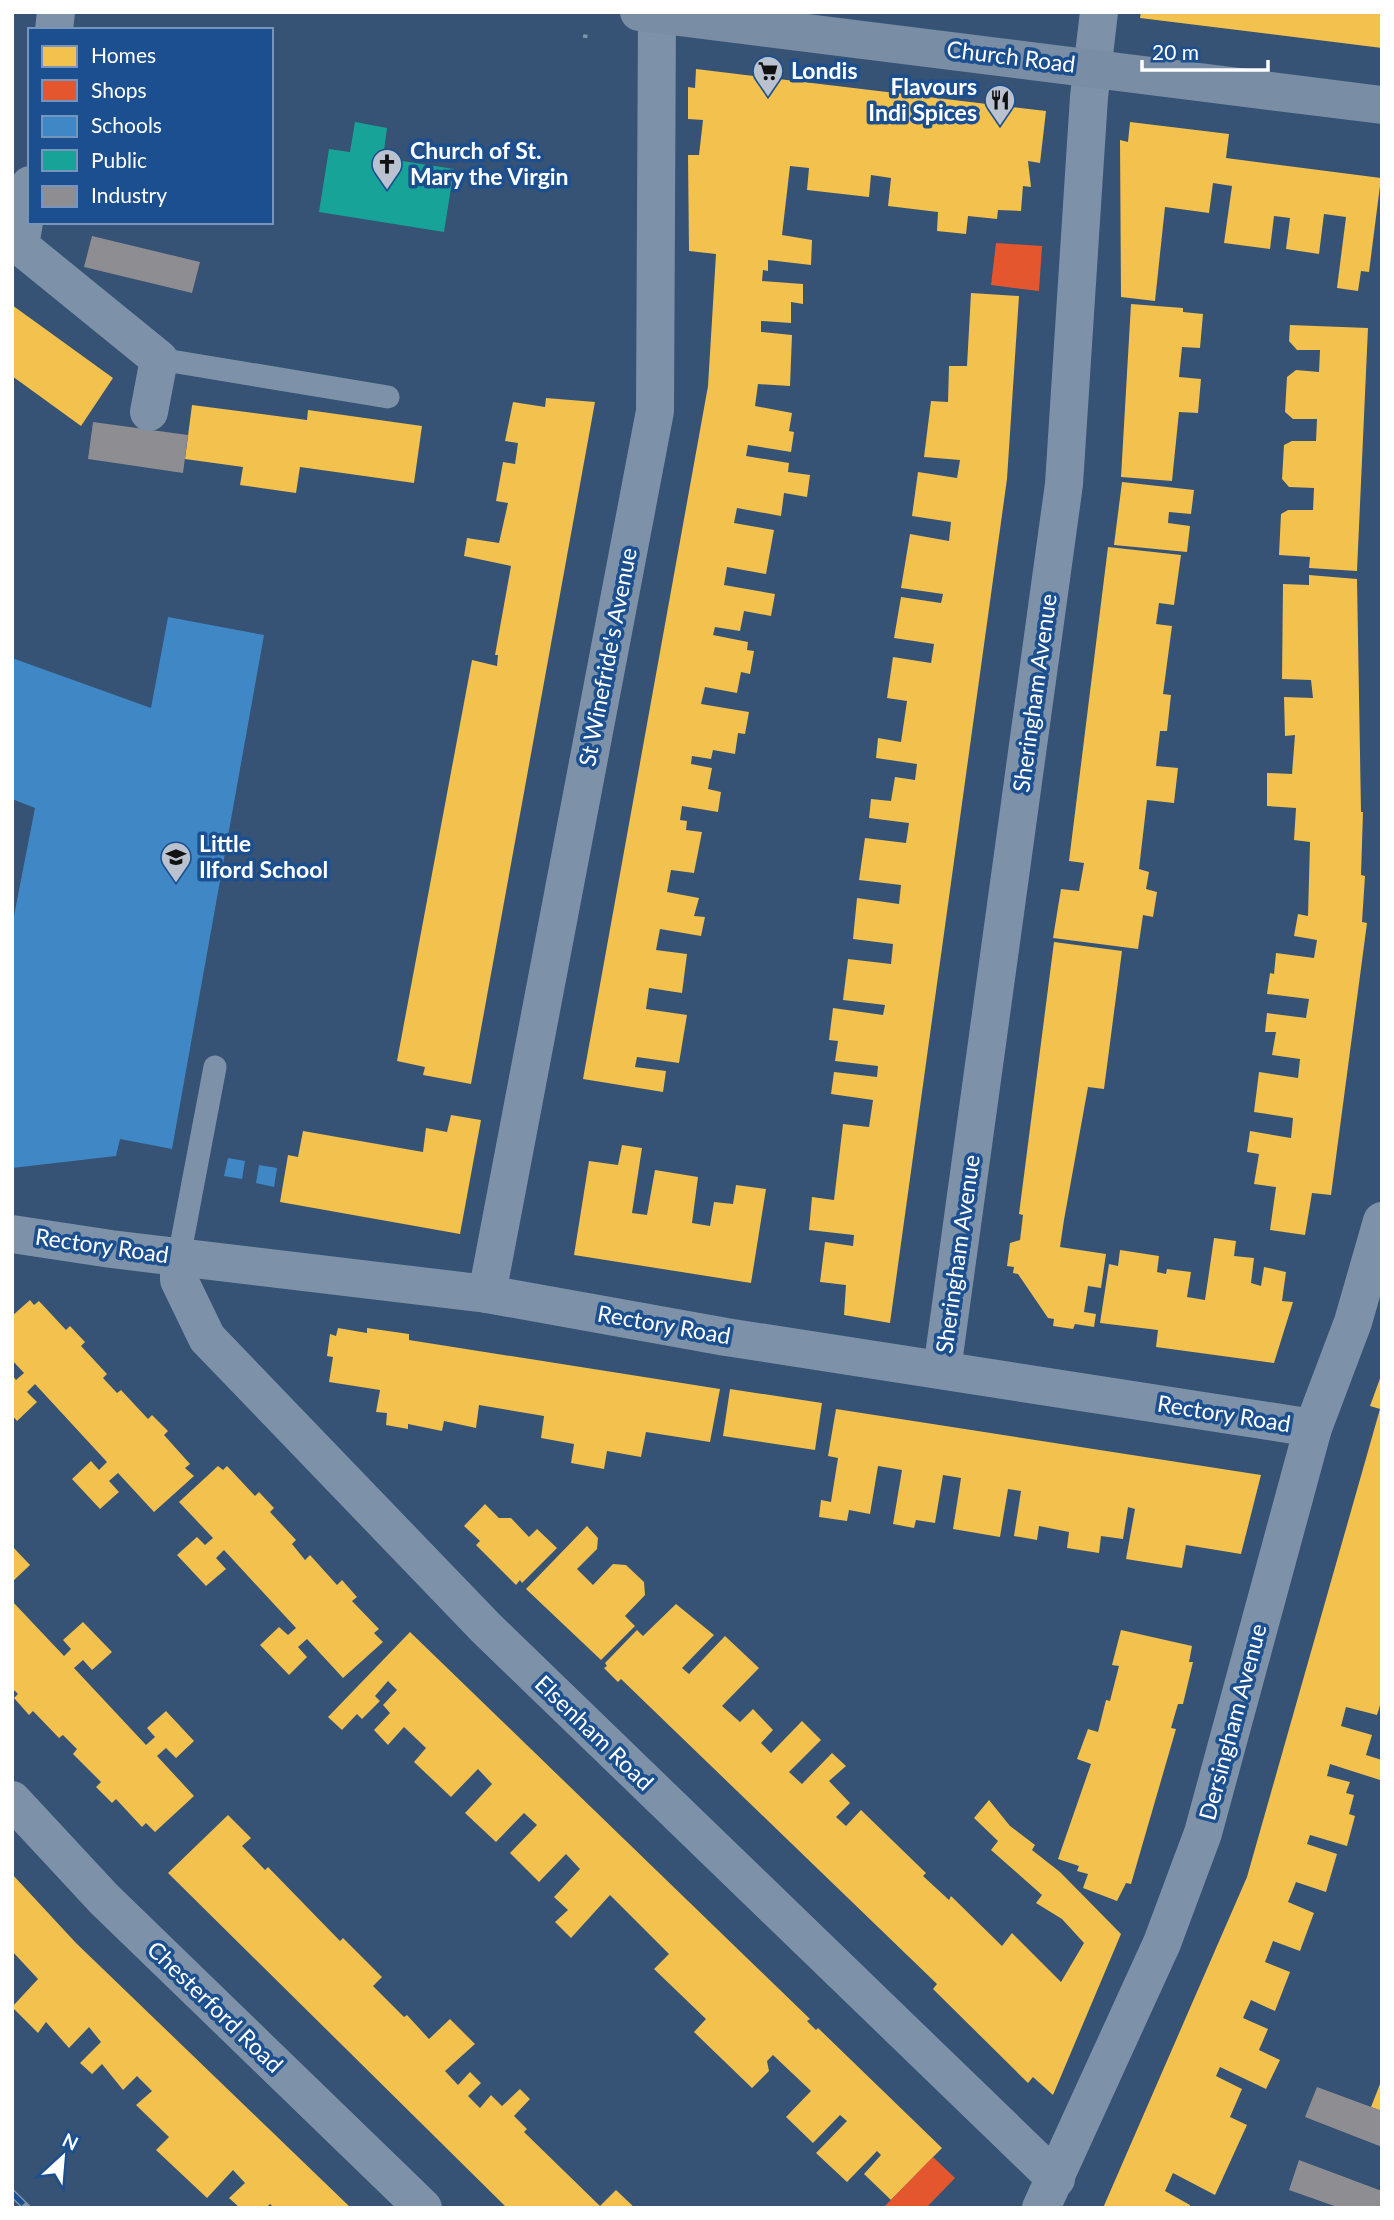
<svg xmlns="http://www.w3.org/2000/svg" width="1394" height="2220" font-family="Lato,sans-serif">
<rect width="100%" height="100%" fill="#365274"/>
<g fill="#f2c14e">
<path d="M1141 12H1382V48L1140 18Z"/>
<path d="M696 69 1046 111 1040 163 1028 161 1031 187 1023 186 1021 211 998 210 997 219 968 216 966 234 937 231 938 212 888 206 891 178 871 175 869 197 807 190 809 168 790 166 782 235 812 240 811 265 768 260V271L763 270 762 281 803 284V304L791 302V323L761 321V332L792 335 790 386 758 384 755 406 792 413 789 431 794 432 791 452 748 445 746 456 789 463 788 472 810 475 807 497 784 493 781 516 737 508 734 523 774 530 766 574 727 567 724 585 775 594 771 616 744 611 740 631 715 627 713 635 748 642 747 650 754 651 750 674 741 672 737 693 705 687 701 704 749 712 745 734 738 733 735 754 713 750 711 759 692 756 691 764 712 768 708 789 721 792 718 812 682 806 680 820 687 821 686 830 702 832 694 873 671 870 667 892 699 898 694 916 705 917 701 936 660 929 656 950 687 954 682 993 649 988 646 1009 687 1015 679 1063 637 1057 635 1067 666 1071 663 1092 583 1079 708 386 716 254 689 251 688 155H699L703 120 688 119V87L695 88Z"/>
<path d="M1130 122 1229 134 1226 158 1381 178 1369 272 1361 271 1358 291 1337 288 1346 217 1324 214 1319 254 1286 249 1290 218 1274 216 1270 249 1224 243 1232 186 1213 183 1209 213 1165 207 1155 301 1121 297 1120 140 1128 142Z"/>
<path d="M971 293 1019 296 1007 479 890 1323 844 1315 846 1285 820 1282 825 1242 853 1246 854 1235 809 1230 812 1197 834 1200 843 1124 869 1127 873 1100 831 1094 834 1072 877 1077 878 1066 835 1061 838 1041 829 1040 833 1008 883 1015 885 1005 843 1000 848 959 891 964 893 944 853 939 857 898 899 904 901 885 859 880 865 838 906 843 909 823 869 818 871 799 891 801 895 777 915 780 917 764 876 758 878 738 901 742 907 701 887 698 893 657 931 663 934 644 894 638 901 597 941 603 943 594 901 588 910 534 949 541 951 522 912 516 918 472 957 478 960 460 924 457 931 401 948 402 949 366H967Z"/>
<path d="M1131 304 1183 308V312L1203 314 1200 348 1182 347 1179 377 1201 379 1198 413 1179 412 1172 481 1121 477Z"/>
<path d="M12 305 113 378 81 426 12 376Z"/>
<path d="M1290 325 1368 328 1357 571 1309 568 1310 557 1279 555 1281 514 1288 510H1313L1314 488 1289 487 1282 479 1284 445 1292 441H1316L1317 419H1293L1285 412 1287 377 1296 370 1319 372 1320 350H1297L1289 341Z"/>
<path d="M546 398 595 402 471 1084 423 1075 425 1067 397 1061 472 660 497 666 498 655H495L511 566 464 556 467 538 499 543 508 503 496 501 503 462 515 464 518 443 505 441 513 402 545 407Z"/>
<path d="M192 405 307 420 308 410 422 426 414 483 300 467 296 493 240 485 243 467 185 459Z"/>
<path d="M1122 482 1194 490 1191 514 1169 512 1168 523 1190 526 1187 552 1114 545Z"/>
<path d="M1108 547 1181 555 1174 605 1159 603 1156 624 1172 626 1163 694 1171 695 1167 731H1160L1156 766 1178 768 1174 803 1147 800 1139 869 1149 872 1146 889 1157 892 1153 917 1143 915 1138 949 1053 938 1061 889 1079 891 1084 863 1069 861Z"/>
<path d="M1309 575 1357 579 1361 812H1363L1361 875 1365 876 1362 922 1367 923 1331 1195 1312 1193 1305 1235 1270 1230 1276 1187 1254 1184 1259 1154 1247 1152 1250 1131 1291 1138 1293 1118 1254 1112 1259 1072 1298 1078 1300 1059 1272 1055 1276 1032H1265L1267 1013 1306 1018 1309 999 1267 994 1270 973 1274 974 1276 953 1314 958 1317 940 1294 936 1298 914 1308 916 1310 842 1294 840 1296 808 1267 806V773L1292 774 1295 735 1285 736 1284 697 1313 698 1311 680 1282 679 1283 584 1309 585Z"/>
<path d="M1054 942 1122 951 1104 1089 1088 1087 1064 1220 1060 1247 1106 1254 1101 1288 1088 1286 1084 1312 1096 1314 1094 1327 1075 1324 1073 1329 1053 1326 1054 1319 1048 1318 1018 1274 1013 1273 1014 1267 1007 1266 1010 1243 1020 1240 1023 1215 1019 1214Z"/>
<path d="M451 1115 481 1120 460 1234 280 1202 288 1155 298 1157 303 1131 423 1152 426 1128 447 1132Z"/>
<path d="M622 1145 642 1148 632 1213 647 1215 655 1170 698 1177 692 1223 710 1226 714 1202 733 1204 736 1185 766 1189 751 1283 574 1255 589 1161 618 1165Z"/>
<path d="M1214 1238 1236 1241 1234 1256 1254 1258 1251 1283 1261 1286 1264 1267 1286 1272 1282 1301 1293 1302 1274 1363 1156 1347 1158 1330 1100 1323 1109 1264 1118 1266 1120 1250 1159 1256 1157 1272 1166 1274 1167 1269 1191 1272 1187 1297 1205 1300Z"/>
<path d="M30 1300 34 1305 39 1301 66 1330 70 1326 85 1342 81 1346 107 1374 103 1378 117 1393 121 1390 148 1419 152 1415 168 1431 164 1435 190 1464 185 1468 194 1476 154 1512 118 1473 109 1481 119 1492 100 1509 72 1479 91 1461 99 1470 107 1462 35 1384 27 1392 37 1402 17 1421 12 1415V1375L16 1380 24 1373 12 1360V1316Z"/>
<path d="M338 1328 367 1333V1328L409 1334V1340L720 1389 710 1442 646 1432 641 1457 607 1451 604 1469 571 1463 574 1444 541 1438 544 1416 479 1405 476 1428 444 1421 442 1431 408 1424V1429L386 1425 387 1413 376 1412 380 1390 329 1382 333 1357 327 1356 330 1334 336 1336Z"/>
<path d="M1382 1373V1699L1377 1715 1346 1707 1341 1726 1372 1735 1366 1755 1382 1760 1380 1780 1330 1764 1327 1776 1350 1782 1346 1793 1354 1795 1349 1814 1355 1816 1347 1846 1310 1835 1307 1844 1337 1854 1326 1892 1296 1882 1288 1902 1314 1913 1300 1951 1273 1941 1265 1962 1290 1972 1275 2011 1251 2000 1243 2018 1268 2029 1259 2050 1280 2060 1266 2089 1220 2067 1216 2076 1242 2089 1230 2117 1247 2125 1215 2195 1173 2173 1165 2191 1190 2205 1189 2208H1103L1247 1877 1380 1409 1370 1406Z"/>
<path d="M730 1389 822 1403 815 1450 723 1436Z"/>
<path d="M836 1409 1261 1475 1241 1554 1186 1545 1182 1568 1126 1559 1135 1509 1128 1507 1123 1539 1101 1536 1099 1553 1067 1548 1069 1532 1039 1526 1037 1540 1014 1536 1021 1491 1008 1489 1000 1537 953 1529 961 1478 943 1475 935 1523 916 1520 914 1528 893 1524 902 1470 878 1466 870 1514 849 1510 847 1521 819 1517 821 1500 831 1502 838 1458 828 1456Z"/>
<path d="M218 1466 223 1470 227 1466 255 1496 259 1492 274 1508 270 1512 296 1540 292 1544 305 1560 310 1555 337 1585 342 1580 357 1597 352 1601 379 1629 374 1633 383 1642 343 1678 307 1639 298 1647 307 1657 289 1675 260 1645 279 1627 288 1635 296 1628 224 1550 216 1558 226 1569 206 1586 177 1555 197 1537 205 1545 213 1538 179 1502Z"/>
<path d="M485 1504 499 1518H511L529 1537 537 1529 557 1548 522 1583 520 1580 516 1585 476 1545 480 1541 464 1526Z"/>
<path d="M587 1526 598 1538 597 1549 577 1569 593 1585 613 1564 626 1565 644 1582 645 1595 625 1616 635 1626 601 1660 526 1589Z"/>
<path d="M12 1546 30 1565 12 1582Z"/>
<path d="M12 1601 64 1656 71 1649 63 1640 83 1622 112 1652 92 1670 83 1660 74 1668 146 1745 155 1737 147 1728 166 1711 194 1741 176 1758 166 1748 157 1756 194 1796 155 1832 146 1823 142 1827 116 1799 112 1803 96 1787 101 1782 73 1754 77 1749 63 1735 59 1738 33 1711 29 1715 14 1698 18 1694 12 1688Z"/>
<path d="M676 1604 714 1635 682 1668 689 1674 725 1636 759 1668 722 1706 740 1722 753 1709 773 1730 761 1743 771 1753 802 1721 821 1740 789 1772 802 1784 832 1753 846 1766 829 1781 850 1803 836 1817 846 1826 861 1810 926 1873 923 1876 949 1900 951 1896 1002 1946 1012 1933 1061 1982 1084 1943 1062 1919 1036 1903 1042 1895 991 1850 998 1841 974 1818 989 1800 1010 1826 1035 1845 1032 1850 1060 1872 1121 1934 1053 2095 1033 2077 1028 2083 933 1989 937 1984 621 1679 618 1682 604 1668 607 1666 605 1663 637 1630 643 1636Z"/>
<path d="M1121 1630 1192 1646 1189 1662H1193L1183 1704H1178L1171 1728 1176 1729 1131 1884 1126 1883 1117 1901 1083 1888 1088 1874 1077 1871 1079 1866 1058 1859 1091 1764 1077 1759 1088 1729 1098 1732 1106 1700 1110 1701 1119 1666 1112 1665Z"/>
<path d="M410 1632 810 2019 807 2021 816 2030 818 2028 942 2148 891 2200 864 2174 881 2155 877 2151 847 2182 816 2153 847 2121 840 2115 813 2143 786 2117 811 2091 773 2055 767 2061 769 2071 752 2088 694 2032 706 2019 654 1969 669 1954 610 1895 571 1938 555 1922 568 1910 554 1897 580 1869 566 1854 539 1882 510 1853 537 1825 524 1813 496 1842 465 1813 492 1784 478 1769 451 1797 414 1762 426 1748 404 1727 388 1745 374 1730 390 1713 383 1705 397 1690 388 1681 375 1696 380 1701 362 1719 357 1714 342 1730 328 1717Z"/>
<path d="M228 1815 251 1838 242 1846 265 1870 268 1867 340 1941 343 1938 382 1977 373 1986 404 2017 407 2015 429 2039 450 2019 475 2044 445 2071 458 2085 470 2072 481 2083 468 2096 480 2108 491 2095 502 2106 520 2089 530 2099 514 2116 527 2129 524 2132 600 2206 616 2190 635 2208H507L168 1873Z"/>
<path d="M12 1874 76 1943 351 2208H274L270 2204 266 2208H240L229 2198 245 2183 233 2170 207 2198 156 2150 169 2137 136 2105 152 2091 137 2076 123 2090 102 2064 92 2074 80 2063 101 2042 89 2027 69 2048 46 2022 38 2033 12 2007 38 1979 12 1951Z"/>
<path d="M1382 2079V2111L1371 2107Z"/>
</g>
<g fill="#e4572e">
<path d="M996 243 1042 246 1039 291 991 285Z"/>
<path d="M933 2157 955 2178 926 2208H883Z"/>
</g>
<g fill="#3f88c5">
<path d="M168 617 264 635 172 1149 120 1139 116 1156 12 1168V926L35 808 12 799V658L151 708Z"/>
<path d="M228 1158 245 1161 242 1179 224 1176Z"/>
<path d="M259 1165 277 1168 274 1187 256 1183Z"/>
</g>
<path fill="#17a398" d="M355 122 387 128 383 158 454 169 444 232 319 212 329 149 350 152Z"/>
<g fill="#8d8d92">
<path d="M92 236 200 262 192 293 84 267Z"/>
<path d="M93 422 188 435 183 473 88 459Z"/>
<path d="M1317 2087 1382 2111V2147L1305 2117Z"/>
<path d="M1299 2160 1382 2191V2208H1340L1289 2190Z"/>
</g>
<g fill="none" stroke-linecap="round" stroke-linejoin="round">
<path stroke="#7d92a8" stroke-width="4.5" stroke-dasharray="3.5 5" stroke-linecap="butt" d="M585 38 586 31"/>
<g stroke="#7d92a8" stroke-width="23">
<path d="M159 359 388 397"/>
<path d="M179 1257 215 1067"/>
</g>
<g stroke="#7d92a8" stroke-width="38">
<path d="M54 30 56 12"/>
<path d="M30 185 20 246 159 359 149 412"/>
<path d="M12 1234 111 1249 487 1294 726 1337 1313 1428"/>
<path d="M179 1257V1280L207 1338 486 1628 1056 2179"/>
<path d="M487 1294 655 411 657 14"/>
<path d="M942 1370 1064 484 1089 97 1099 12"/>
<path d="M12 1800 104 1899 423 2208"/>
<path d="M1041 2208 1162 1943 1203 1833 1313 1428 1353 1322 1382 1221"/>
</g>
<path stroke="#798da4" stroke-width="38" d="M639 12 1382 105"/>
<g stroke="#7e92a7" stroke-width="8">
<path id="rail" d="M12 2193 27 2208"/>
</g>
<use href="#rail" stroke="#1b4f8f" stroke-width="5" stroke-dasharray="16" stroke-linecap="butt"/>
</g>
<defs>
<g id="supermarket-pin" transform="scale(1.575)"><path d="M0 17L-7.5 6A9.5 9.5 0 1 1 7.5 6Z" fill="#b9c2ce" stroke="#1b4f8f"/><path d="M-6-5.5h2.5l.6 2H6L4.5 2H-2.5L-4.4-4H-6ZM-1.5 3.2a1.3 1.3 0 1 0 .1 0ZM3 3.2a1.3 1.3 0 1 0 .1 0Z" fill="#111"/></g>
<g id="restaurant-pin" transform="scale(1.575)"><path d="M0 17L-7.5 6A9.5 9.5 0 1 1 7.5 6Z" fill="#b9c2ce" stroke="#1b4f8f"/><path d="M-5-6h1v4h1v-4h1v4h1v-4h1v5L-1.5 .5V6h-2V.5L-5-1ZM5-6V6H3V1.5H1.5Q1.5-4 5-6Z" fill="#111"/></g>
<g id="church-pin" transform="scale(1.575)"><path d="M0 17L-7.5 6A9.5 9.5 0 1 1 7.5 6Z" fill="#b9c2ce" stroke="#1b4f8f"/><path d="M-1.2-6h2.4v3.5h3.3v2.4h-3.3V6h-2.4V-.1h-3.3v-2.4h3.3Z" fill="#111"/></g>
<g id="school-pin" transform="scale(1.575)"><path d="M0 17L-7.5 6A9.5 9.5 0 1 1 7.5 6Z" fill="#b9c2ce" stroke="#1b4f8f"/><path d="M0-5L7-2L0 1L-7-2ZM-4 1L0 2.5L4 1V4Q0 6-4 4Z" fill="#111"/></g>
</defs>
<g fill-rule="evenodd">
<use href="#supermarket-pin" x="768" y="71"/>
<use href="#restaurant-pin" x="1000" y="100"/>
<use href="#church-pin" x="387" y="164"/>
<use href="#school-pin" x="176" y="857"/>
</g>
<g text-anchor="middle" stroke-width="7" stroke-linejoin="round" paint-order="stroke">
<g font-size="23" fill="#fff" stroke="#1b4f8f">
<text transform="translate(1011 57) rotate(7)" y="8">Church Road</text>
<text transform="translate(608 657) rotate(-79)" y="8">St Winefride's Avenue</text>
<text transform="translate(1035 693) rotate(-82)" y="8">Sheringham Avenue</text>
<text transform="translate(102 1246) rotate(8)" y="8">Rectory Road</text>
<text transform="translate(958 1254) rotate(-82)" y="8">Sheringham Avenue</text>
<text transform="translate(664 1325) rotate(10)" y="8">Rectory Road</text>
<text transform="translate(1224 1414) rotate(9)" y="8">Rectory Road</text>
<text transform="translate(1233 1722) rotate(-75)" y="8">Dersingham Avenue</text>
<text transform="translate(594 1733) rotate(44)" y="8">Elsenham Road</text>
<text transform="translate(215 2007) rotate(44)" y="8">Chesterford Road</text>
</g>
<g font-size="23" font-weight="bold" fill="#fff" stroke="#1b4f8f" text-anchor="start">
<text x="791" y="79">Londis</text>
<text x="977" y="95" text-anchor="end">Flavours<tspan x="977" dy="26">Indi Spices</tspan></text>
<text x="410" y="159">Church of St.<tspan x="410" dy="26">Mary the Virgin</tspan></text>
<text x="199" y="852">Little<tspan x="199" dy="26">Ilford School</tspan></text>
</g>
</g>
<rect width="1394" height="2220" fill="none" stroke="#ffffff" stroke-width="28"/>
<rect x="28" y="28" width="245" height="196" fill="#1b4f8f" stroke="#7695bc" stroke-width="2"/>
<rect x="42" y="46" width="35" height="21" fill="#f2c14e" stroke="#7695bc" stroke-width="2"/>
<text x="91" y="63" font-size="21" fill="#ffffff">Homes</text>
<rect x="42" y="80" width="35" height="21" fill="#e4572e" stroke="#7695bc" stroke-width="2"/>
<text x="91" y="98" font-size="21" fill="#ffffff">Shops</text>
<rect x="42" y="116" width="35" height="21" fill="#3f88c5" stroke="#7695bc" stroke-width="2"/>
<text x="91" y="133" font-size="21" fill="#ffffff">Schools</text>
<rect x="42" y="150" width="35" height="21" fill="#17a398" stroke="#7695bc" stroke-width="2"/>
<text x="91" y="168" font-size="21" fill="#ffffff">Public</text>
<rect x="42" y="186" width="35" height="21" fill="#8d8d92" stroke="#7695bc" stroke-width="2"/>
<text x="91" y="203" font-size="21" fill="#ffffff">Industry</text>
<g transform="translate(63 2157) rotate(26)" stroke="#1b4f8f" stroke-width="5" paint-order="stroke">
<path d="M0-5L12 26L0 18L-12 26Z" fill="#ffffff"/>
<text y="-10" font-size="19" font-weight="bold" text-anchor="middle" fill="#ffffff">N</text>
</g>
<path d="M1142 60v10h126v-10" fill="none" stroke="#ffffff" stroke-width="3.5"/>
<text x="1152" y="60" font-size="21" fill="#ffffff" stroke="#1b4f8f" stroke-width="5" paint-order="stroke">20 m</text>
</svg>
